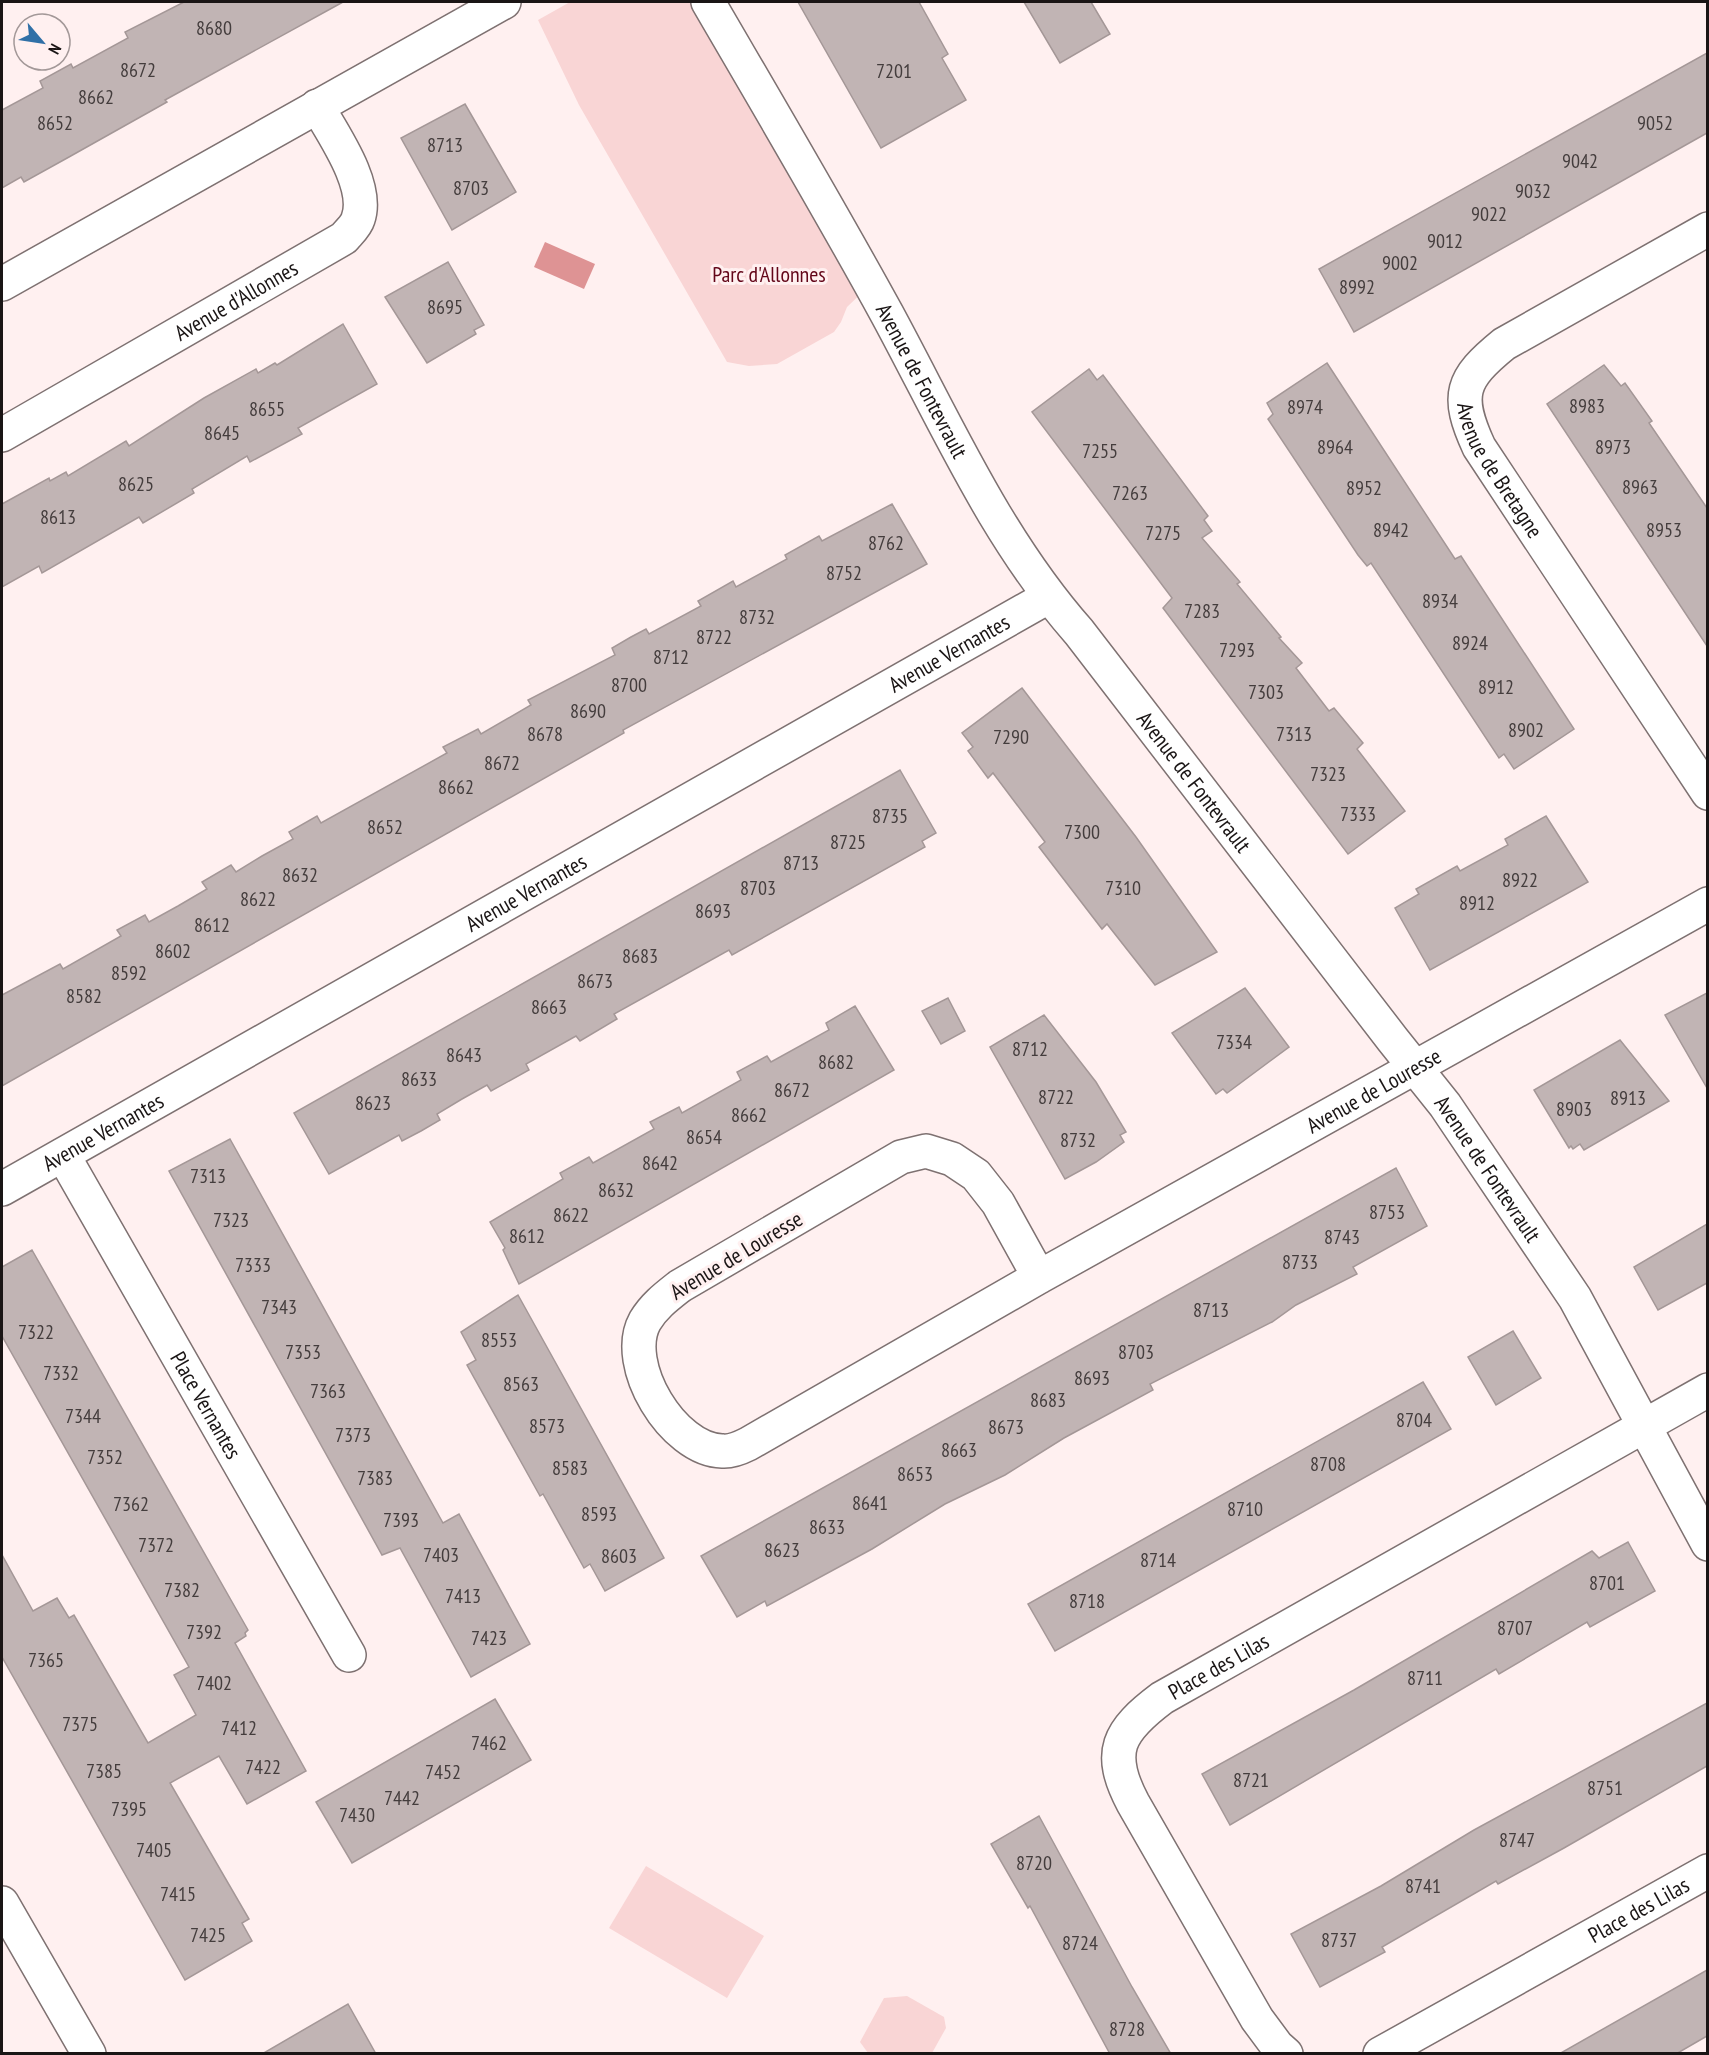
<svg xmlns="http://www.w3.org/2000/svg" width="1709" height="2055" font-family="'PT Sans Narrow',sans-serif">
<rect width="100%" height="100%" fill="#fff0f0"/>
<g fill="#f9d5d5">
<path d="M570 2H700L869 286 847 307 841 322 834 332 777 364 749 366 727 362 579 105 538 20Z"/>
<path d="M646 1866 764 1936 727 1998 609 1928Z"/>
<path d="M907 1996 944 2017 946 2028 932 2053H868L860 2042 884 1998Z"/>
</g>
<path fill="#de9394" d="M545 242 595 264 584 289 534 267Z"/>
<g fill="#c1b4b4" stroke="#a49797" stroke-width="1.5">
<path d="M184 2H343L165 100 167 102 69 157 24 182 21 177 2 188V110L43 88 40 81 71 64 73 68 128 38 125 32Z"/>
<path d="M798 2H919L948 54 942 58 966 100 881 148Z"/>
<path d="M1024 2H1091L1110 34 1060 63Z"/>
<path d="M1707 53V133L1354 332 1319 269Z"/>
<path d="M465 104 516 192 452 230 401 138Z"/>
<path d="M448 262 484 325 474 330 476 334 427 363 385 297Z"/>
<path d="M343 324 377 384 298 428 302 434 250 462 247 456 192 489 194 493 143 523 139 517 42 573 39 566 2 587V504L49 478 50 481 66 472 68 476 126 441 129 446 204 398 256 369 258 373 275 363 277 365Z"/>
<path d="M1327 363 1455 559 1461 556 1574 729 1514 769 1504 754 1499 758 1371 563 1367 566 1358 555 1268 419 1273 414 1267 403Z"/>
<path d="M1604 365 1621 386 1625 383 1652 421 1649 423 1707 508V646L1547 404Z"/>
<path d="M1089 369 1097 380 1103 375 1208 516 1204 520 1212 531 1202 538 1240 582 1237 584 1281 637 1279 638 1302 663 1296 668 1329 711 1334 708 1363 743 1357 749 1405 811 1348 854 1163 608 1172 598 1032 412Z"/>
<path d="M892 504 927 564 623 730 624 733 2 1086V995L60 964 63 969 121 936 117 930 145 915 149 922 178 906 207 889 202 882 231 865 236 872 262 856 293 839 289 832 317 816 321 823 447 753 443 747 478 729 481 734 531 705 528 700 615 655 612 648 631 637 646 629 649 634 701 606 698 601 733 581 736 587 787 559 785 555 819 536 822 541Z"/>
<path d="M1022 688 1136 837 1217 952 1155 985 1107 924 1102 929 1039 847 1045 842 993 773 988 778 968 751 973 747 962 733Z"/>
<path d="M900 770 936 833 922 841 925 847 732 955 729 950 614 1014 617 1019 580 1041 576 1036 526 1064 529 1070 491 1091 487 1085 462 1099 437 1114 440 1120 421 1131 402 1141 399 1135 329 1174 294 1113Z"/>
<path d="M1546 816 1588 882 1430 970 1395 908 1419 894 1416 889 1457 866 1460 871 1508 845 1505 839Z"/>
<path d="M1245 988 1289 1047 1227 1093 1223 1089 1216 1094 1172 1033Z"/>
<path d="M1707 993V1088L1665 1015Z"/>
<path d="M948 998 965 1031 941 1044 922 1011Z"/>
<path d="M855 1006 894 1070 519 1284 503 1250 505 1248 490 1222 563 1179 560 1173 589 1157 593 1163 654 1129 650 1122 679 1107 682 1113 741 1080 737 1072 767 1056 771 1062 829 1030 826 1023Z"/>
<path d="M1044 1015 1096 1082 1126 1132 1120 1135 1124 1142 1096 1162 1065 1179 990 1047Z"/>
<path d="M1620 1040 1669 1101 1584 1150 1580 1144 1573 1149 1571 1146 1569 1148 1534 1090Z"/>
<path d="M230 1139 443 1523 459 1514 530 1644 471 1677 400 1548 382 1555 169 1171Z"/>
<path d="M1396 1168 1427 1226 1353 1267 1357 1274 1296 1305 1272 1322 1150 1384 1153 1390 1064 1438 1005 1475 945 1504 872 1549 767 1606 765 1601 737 1617 701 1556Z"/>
<path d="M1707 1224V1283L1658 1310 1634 1267Z"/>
<path d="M32 1250 248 1630 245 1633 246 1636 235 1643 306 1771 247 1804 219 1756 170 1783 249 1919 242 1923 252 1941 185 1980 2 1657V1555L33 1611 57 1598 69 1618 74 1615 148 1743 196 1715 174 1675 189 1667 2 1336V1267Z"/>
<path d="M518 1295 664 1558 605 1591 590 1564 584 1568 543 1494 540 1496 467 1365 476 1360 461 1332Z"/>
<path d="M1513 1331 1541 1378 1496 1405 1468 1357Z"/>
<path d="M1423 1382 1451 1429 1055 1651 1028 1604Z"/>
<path d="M1628 1542 1655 1591 1590 1627 1587 1622 1499 1674 1496 1669 1230 1825 1202 1774 1354 1690 1592 1551 1599 1558Z"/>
<path d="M495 1699 531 1760 352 1863 316 1802Z"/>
<path d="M1707 1703V1766L1564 1848 1498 1884 1496 1881 1382 1947 1385 1952 1320 1987 1291 1934 1381 1886 1474 1830Z"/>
<path d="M1039 1816 1132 1987 1171 2054H1110L1030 1906 1028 1908 991 1844Z"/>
<path d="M1707 1970V2036L1676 2054H1559Z"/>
<path d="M348 2004 376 2054H262Z"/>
</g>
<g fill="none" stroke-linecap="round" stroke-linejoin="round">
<g stroke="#7e7171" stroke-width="36">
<g id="minor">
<path id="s1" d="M708 2C768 105 829 208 887 314 946 423 996 538 1079 632L1393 1040 1445 1105 1575 1298 1708 1544"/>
<path id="s2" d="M1708 229 1504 344C1461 379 1455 395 1479 447L1708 793"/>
<path d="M2 284 504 2"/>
<path id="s3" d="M2 435 344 238C348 233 356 226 358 219 370 186 333 134 317 106"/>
<path id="s4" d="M63 1155 349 1655"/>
<path id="s5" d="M2 1189 1048 597"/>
<path id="s6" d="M1039 1277 998 1203 976 1175 952 1159 926 1151 901 1157 680 1286C666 1297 654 1306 645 1321 621 1364 673 1450 722 1451 731 1452 740 1448 748 1444L1039 1277 1708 904"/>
<path d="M2 1903 89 2054"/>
<path id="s7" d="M1286 2054 1277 2046 1257 2019 1133 1803C1106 1752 1118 1731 1162 1698L1708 1390"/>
<path id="s8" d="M1380 2054 1708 1871"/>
</g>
</g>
<use href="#minor" stroke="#fff" stroke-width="33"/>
</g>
<g text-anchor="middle" stroke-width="6" stroke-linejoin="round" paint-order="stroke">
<g font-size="20" fill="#443d3d">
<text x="214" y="35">8680</text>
<text x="138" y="77">8672</text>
<text x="894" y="78">7201</text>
<text x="96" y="104">8662</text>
<text x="55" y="130">8652</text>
<text x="1655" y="130">9052</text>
<text x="445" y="152">8713</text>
<text x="1580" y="168">9042</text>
<text x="471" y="195">8703</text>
<text x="1533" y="198">9032</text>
<text x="1489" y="221">9022</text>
<text x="1445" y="248">9012</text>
<text x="1400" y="270">9002</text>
<text x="1357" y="294">8992</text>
<text x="445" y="314">8695</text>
<text x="1587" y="413">8983</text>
<text x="1305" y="414">8974</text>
<text x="267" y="416">8655</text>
<text x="222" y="440">8645</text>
<text x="1335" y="454">8964</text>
<text x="1613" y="454">8973</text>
<text x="1100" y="458">7255</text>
<text x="136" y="491">8625</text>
<text x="1640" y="494">8963</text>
<text x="1364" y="495">8952</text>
<text x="1130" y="500">7263</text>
<text x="58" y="524">8613</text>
<text x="1391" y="537">8942</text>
<text x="1664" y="537">8953</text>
<text x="1163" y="540">7275</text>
<text x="886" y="550">8762</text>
<text x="844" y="580">8752</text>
<text x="1440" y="608">8934</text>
<text x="1202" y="618">7283</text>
<text x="757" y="624">8732</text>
<text x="714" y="644">8722</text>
<text x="1470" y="650">8924</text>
<text x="1237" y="657">7293</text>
<text x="671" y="664">8712</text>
<text x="629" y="692">8700</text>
<text x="1496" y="694">8912</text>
<text x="1266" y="699">7303</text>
<text x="588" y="718">8690</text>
<text x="1526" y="737">8902</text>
<text x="545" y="741">8678</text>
<text x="1294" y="741">7313</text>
<text x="1011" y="744">7290</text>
<text x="502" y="770">8672</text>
<text x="1328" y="781">7323</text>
<text x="456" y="794">8662</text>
<text x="1358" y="821">7333</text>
<text x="890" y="823">8735</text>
<text x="385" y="834">8652</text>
<text x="1082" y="839">7300</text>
<text x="848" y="849">8725</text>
<text x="801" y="870">8713</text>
<text x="300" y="882">8632</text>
<text x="1520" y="887">8922</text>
<text x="758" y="895">8703</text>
<text x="1123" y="895">7310</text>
<text x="258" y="906">8622</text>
<text x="1477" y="910">8912</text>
<text x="713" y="918">8693</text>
<text x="212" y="932">8612</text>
<text x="173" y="958">8602</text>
<text x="640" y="963">8683</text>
<text x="129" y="980">8592</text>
<text x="595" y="988">8673</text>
<text x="84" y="1003">8582</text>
<text x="549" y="1014">8663</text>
<text x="1234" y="1049">7334</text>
<text x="1030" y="1056">8712</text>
<text x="464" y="1062">8643</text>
<text x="836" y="1069">8682</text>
<text x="419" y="1086">8633</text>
<text x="792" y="1097">8672</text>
<text x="1056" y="1104">8722</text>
<text x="1628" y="1105">8913</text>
<text x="373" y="1110">8623</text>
<text x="1574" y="1116">8903</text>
<text x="749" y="1122">8662</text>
<text x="704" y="1144">8654</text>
<text x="1078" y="1147">8732</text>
<text x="660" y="1170">8642</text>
<text x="208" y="1183">7313</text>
<text x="616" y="1197">8632</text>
<text x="1387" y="1219">8753</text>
<text x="571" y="1222">8622</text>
<text x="231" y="1227">7323</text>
<text x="527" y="1243">8612</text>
<text x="1342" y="1244">8743</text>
<text x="1300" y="1269">8733</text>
<text x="253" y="1272">7333</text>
<text x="279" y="1314">7343</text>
<text x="1211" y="1317">8713</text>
<text x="36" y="1339">7322</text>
<text x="499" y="1347">8553</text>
<text x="303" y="1359">7353</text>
<text x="1136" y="1359">8703</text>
<text x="61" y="1380">7332</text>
<text x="1092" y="1385">8693</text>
<text x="521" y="1391">8563</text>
<text x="328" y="1398">7363</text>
<text x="1048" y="1407">8683</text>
<text x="83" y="1423">7344</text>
<text x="1414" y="1427">8704</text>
<text x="547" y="1433">8573</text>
<text x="1006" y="1434">8673</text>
<text x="353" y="1442">7373</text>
<text x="959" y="1457">8663</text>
<text x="105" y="1464">7352</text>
<text x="1328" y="1471">8708</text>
<text x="570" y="1475">8583</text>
<text x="915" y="1481">8653</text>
<text x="375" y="1485">7383</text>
<text x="870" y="1510">8641</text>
<text x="131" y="1511">7362</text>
<text x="1245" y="1516">8710</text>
<text x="599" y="1521">8593</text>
<text x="401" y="1527">7393</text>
<text x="827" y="1534">8633</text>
<text x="156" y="1552">7372</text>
<text x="782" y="1557">8623</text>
<text x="441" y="1562">7403</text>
<text x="619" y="1563">8603</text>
<text x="1158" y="1567">8714</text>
<text x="1607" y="1590">8701</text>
<text x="182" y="1597">7382</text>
<text x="463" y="1603">7413</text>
<text x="1087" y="1608">8718</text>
<text x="1515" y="1635">8707</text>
<text x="204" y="1639">7392</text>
<text x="489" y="1645">7423</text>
<text x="46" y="1667">7365</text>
<text x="1425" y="1685">8711</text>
<text x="214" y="1690">7402</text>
<text x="80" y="1731">7375</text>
<text x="239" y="1735">7412</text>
<text x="489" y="1750">7462</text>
<text x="263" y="1774">7422</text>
<text x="104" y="1778">7385</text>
<text x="443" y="1779">7452</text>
<text x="1251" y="1787">8721</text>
<text x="1605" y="1795">8751</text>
<text x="402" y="1805">7442</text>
<text x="129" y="1816">7395</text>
<text x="357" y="1822">7430</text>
<text x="1517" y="1847">8747</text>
<text x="154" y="1857">7405</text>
<text x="1034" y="1870">8720</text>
<text x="1423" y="1893">8741</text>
<text x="178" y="1901">7415</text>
<text x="208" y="1942">7425</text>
<text x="1339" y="1947">8737</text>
<text x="1080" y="1950">8724</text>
<text x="1127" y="2036">8728</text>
</g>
<g font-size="22" fill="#630619" stroke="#fff0f0">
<text x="769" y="282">Parc d'Allonnes</text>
</g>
<g font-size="22" fill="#1a1515" stroke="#fff0f0">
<text dy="8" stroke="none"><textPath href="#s3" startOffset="270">Avenue d'Allonnes</textPath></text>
<text dy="8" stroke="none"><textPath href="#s1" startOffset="435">Avenue de Fontevrault</textPath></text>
<text dy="8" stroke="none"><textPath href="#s2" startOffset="384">Avenue de Bretagne</textPath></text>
<text dy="8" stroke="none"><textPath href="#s5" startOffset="1088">Avenue Vernantes</textPath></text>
<text dy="8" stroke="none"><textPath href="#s1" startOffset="921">Avenue de Fontevrault</textPath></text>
<text dy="8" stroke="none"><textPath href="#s5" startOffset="602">Avenue Vernantes</textPath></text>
<text dy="8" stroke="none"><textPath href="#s6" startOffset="1424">Avenue de Louresse</textPath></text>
<text dy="8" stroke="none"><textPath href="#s5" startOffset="116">Avenue Vernantes</textPath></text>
<text dy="8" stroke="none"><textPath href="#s1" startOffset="1407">Avenue de Fontevrault</textPath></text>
<text transform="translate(736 1255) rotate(-31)" y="8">Avenue de Louresse</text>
<text dy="8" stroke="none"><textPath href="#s4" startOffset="288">Place Vernantes</textPath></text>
<text dy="8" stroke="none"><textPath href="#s7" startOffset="484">Place des Lilas</textPath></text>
<text dy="8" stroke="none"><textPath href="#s8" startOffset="296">Place des Lilas</textPath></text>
</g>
</g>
<rect width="1709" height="2055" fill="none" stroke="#1a1515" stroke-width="6"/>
<g transform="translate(42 42) rotate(119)"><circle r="28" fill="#fff0f0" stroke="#a39898" stroke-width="1.5"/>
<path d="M0-4.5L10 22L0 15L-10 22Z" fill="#3070a7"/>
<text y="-9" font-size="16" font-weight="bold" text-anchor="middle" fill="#1a1515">N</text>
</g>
</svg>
